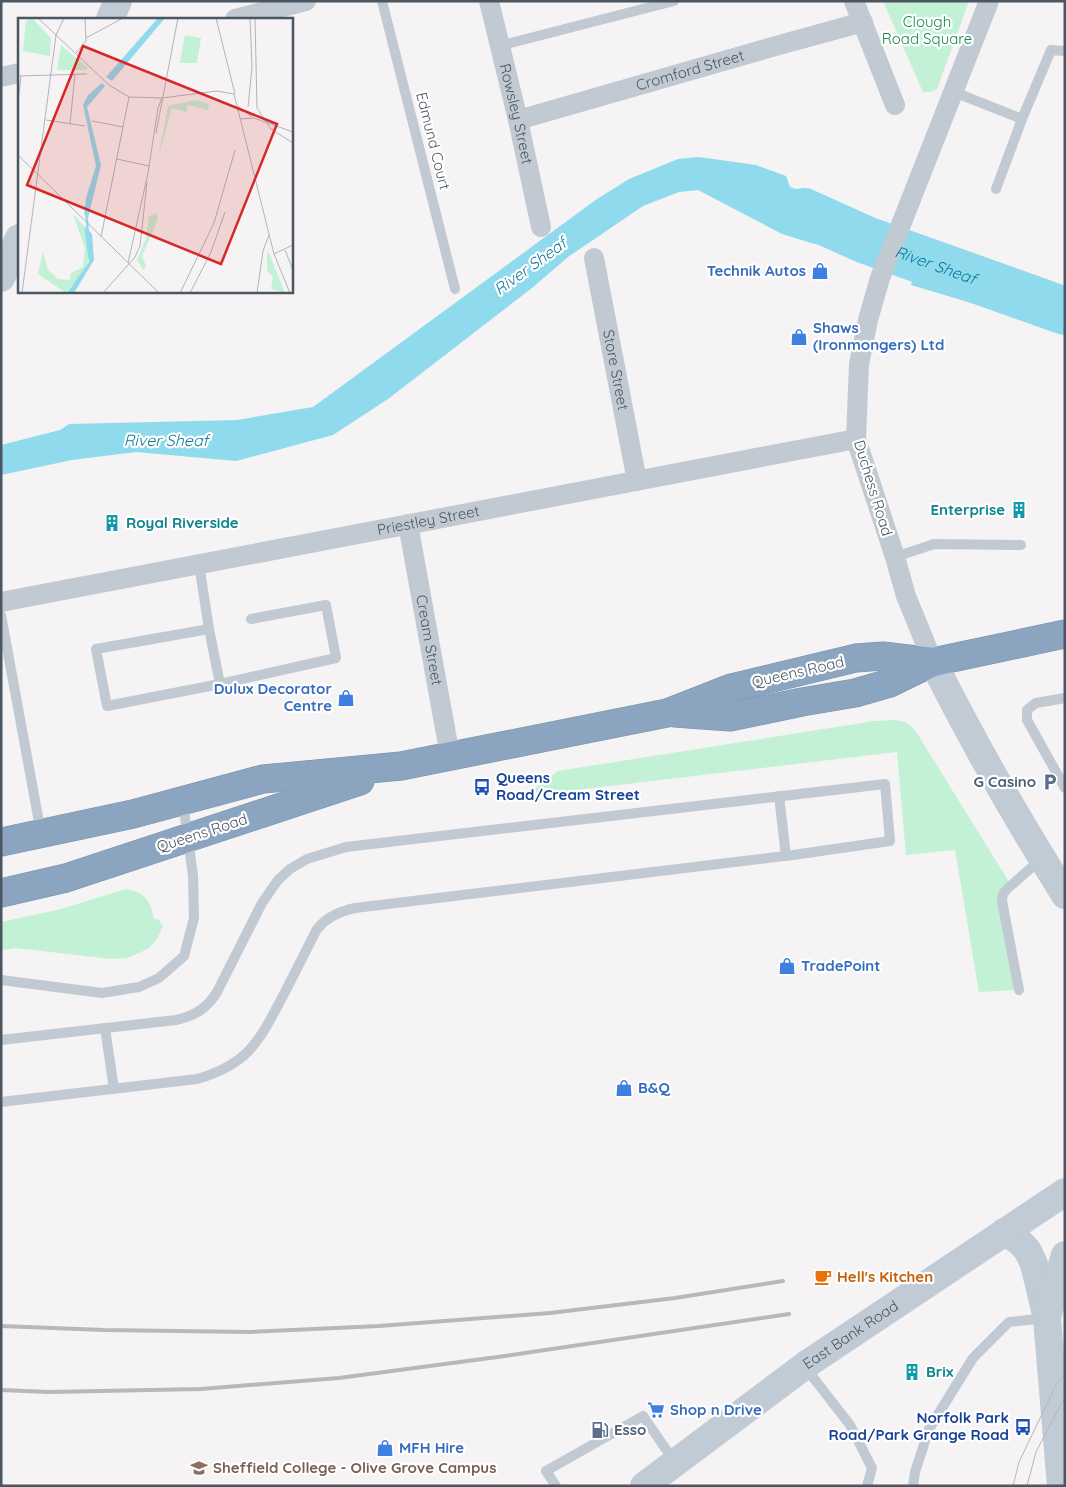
<svg xmlns="http://www.w3.org/2000/svg" width="1066" height="1487" font-family="Quicksand,sans-serif">
<rect width="100%" height="100%" fill="#f5f3f3"/>
<g fill="#c3f1d5">
<path d="M883 1H969L937 89 931 92H923Z"/>
<path d="M894 720 906 722 915 730 1011 885 1003 894 1019 990 979 992 955 850 906 855 897 752 525 796 558 771 874 721Z"/>
<path d="M126 889C145 892 151 901 154 919L159 920 163 926 157 939 148 949 127 958 111 959 16 948 1 950V922L61 909Z"/>
</g>
<g fill="#90daee">
<path d="M699 157 756 165 786 176 790 187 820 197 870 224 860 254 811 243 782 234 698 190 679 192 643 206 568 257 532 288 388 399 333 435 236 461 136 452 72 460 1 475V445L60 430 69 424 237 420 313 407 597 199 629 179 678 159Z"/>
<path d="M925 238 941 245 1065 287V331L911 285Z"/>
</g>
<g fill="none" stroke-linecap="round" stroke-linejoin="round">
<path stroke="#90daee" stroke-width="48" id="s1" d="M804 212 866 240 1065 311"/>
<g stroke="#7690ad" stroke-width="29">
<g id="highway">
<path d="M675 713 730 717 802 702 855 693 890 683 933 662 1065 634"/>
<path d="M1 842 133 814 263 779 401 766 667 713 731 688 856 658 883 656 933 662"/>
<path d="M1 893 66 878 360 781"/>
</g>
</g>
<g stroke="#c1cad2" stroke-width="10">
<path d="M382 1 455 289"/>
<path d="M499 46 674 1"/>
<path d="M954 92 1022 119 1051 50 1065 51"/>
<path d="M996 189 1022 119"/>
<path d="M895 557 934 544 1021 545"/>
<path d="M199 564 209 629 96 649 107 706 220 684 336 658 326 605 251 619"/>
<path d="M1 615 41 833"/>
<path d="M209 629 220 684"/>
<path d="M1065 698 1036 703 1027 710V720L1065 788"/>
<path d="M779 796 786 856"/>
<path d="M1 980 102 993 139 987 159 978 184 956 194 918 193 876 183 802"/>
<path d="M1019 990 1002 901 1003 894 1007 889 1041 859"/>
<path d="M105 1028 114 1089"/>
<path d="M1 1040 176 1020C195 1016 207 1008 217 992L262 903 278 880 290 869 307 859 346 847 885 784 890 841 793 855 355 908C340 911 327 917 317 929 306 951 295 972 284 994 260 1039 250 1064 197 1079L1 1102"/>
<path d="M805 1367 850 1425 872 1468 867 1486"/>
<path d="M556 1486 546 1471 643 1416 674 1461"/>
<path d="M913 1486 915 1472 929 1429 973 1358 1009 1322 1047 1318"/>
</g>
<g stroke="#c1cad2" stroke-width="20">
<path id="s2" d="M489 1 518 120 541 227"/>
<path d="M854 1 895 105"/>
<path d="M235 19 306 1"/>
<path d="M1 77 19 73"/>
<path id="s3" d="M518 120 772 47 863 22"/>
<path id="s4" d="M594 258 637 481"/>
<path id="s5" d="M408 524 450 756"/>
<path id="s6" d="M1 602 856 439"/>
<path d="M933 662 906 596 895 557 856 439 859 364 868 320 880 278 989 1"/>
</g>
<g stroke="#c1cbd6" stroke-width="28">
<path d="M110 19 118 1"/>
<path d="M1 278 19 238"/>
<path d="M933 662C973 742 1017 819 1065 895"/>
<path d="M1004 1232 1019 1241 1028 1251 1034 1264 1047 1318 1061 1486"/>
<path d="M1047 1317 1065 1255"/>
<path id="s7" d="M644 1486 807 1364 1065 1192"/>
</g>
<use href="#highway" stroke="#8ba5c1" stroke-width="28"/>
<g stroke="#b5b8bd" stroke-width="1">
<path d="M1013 1486 1019 1462 1057 1383 1065 1374"/>
<path d="M1027 1486 1036 1452 1060 1406 1065 1399"/>
</g>
<g stroke="#b5b8bd" stroke-width="4">
<path d="M1 1326 104 1330 250 1332 379 1326 550 1313 675 1298 783 1281"/>
<path d="M1 1390 49 1392 201 1389 339 1378 505 1356 789 1314"/>
</g>
</g>
<defs>
<g id="shop-bare" transform="scale(1.35)"><path d="M-5-2.5h2.3a2.7 3.5 0 0 1 5.4 0H5L5.5 6h-11ZM-1.5-2.5h3a1.5 2.3 0 0 0-3 0Z" fill="#3f7fe0" stroke="#fff" stroke-width="2.5" paint-order="stroke"/></g>
<g id="building-bare" transform="scale(1.35)"><path d="M-4-6H4V6H1V3H-1V6H-4ZM-2.5-4.3h1.7v1.8h-1.7ZM.8-4.3h1.7v1.8H.8ZM-2.5-1h1.7V.8h-1.7ZM.8-1h1.7V.8H.8Z" fill="#0f9aa8" stroke="#fff" stroke-width="2.5" paint-order="stroke"/></g>
<g id="parking-bare" transform="scale(1.35)"><path d="M-3.5-5.5H1a3.5 3.5 0 0 1 0 7H-1V5.5H-3.5ZM-1-3.4V-.6H.8a1.4 1.4 0 0 0 0-2.8Z" fill="#5c6f8a" stroke="#fff" stroke-width="2.5" paint-order="stroke"/></g>
<g id="bus-bare" transform="scale(1.35)"><path d="M-5-6H5V4H4V6H2V4H-2V6H-4V4H-5ZM-3.5-4V0h7V-4ZM-3.5 1.2v1.5H-2V1.2ZM2 1.2v1.5H3.5V1.2Z" fill="#1a4fb4" stroke="#fff" stroke-width="2.5" paint-order="stroke"/></g>
<g id="cafe-bare" transform="scale(1.35)"><path d="M-5.5-4.5H6V0H3Q3 3.5 0 3.5H-2.5Q-5.5 3.5-5.5 0ZM3-3.2v2h1.7v-2ZM-6 4.5H4V6H-6Z" fill="#e8710a" stroke="#fff" stroke-width="2.5" paint-order="stroke"/></g>
<g id="supermarket-bare" transform="scale(1.35)"><path d="M-6-5.5h2.5l.6 2H6L4.5 2H-2.5L-4.4-4H-6ZM-1.5 3.2a1.3 1.3 0 1 0 .1 0ZM3 3.2a1.3 1.3 0 1 0 .1 0Z" fill="#3f7fe0" stroke="#fff" stroke-width="2.5" paint-order="stroke"/></g>
<g id="fuel-bare" transform="scale(1.35)"><path d="M-5.5-6h7V0h2V4h1.3V-2.5L3-4.5l.8-.8L6-3V5H2.5V1h-1V6h-7ZM-4.2-4.7v3.2H.2V-4.7Z" fill="#5c6f8a" stroke="#fff" stroke-width="2.5" paint-order="stroke"/></g>
<g id="university-bare" transform="scale(1.35)"><path d="M0-5L7-2L0 1L-7-2ZM-4 1L0 2.5L4 1V4Q0 6-4 4Z" fill="#8d6e63" stroke="#fff" stroke-width="2.5" paint-order="stroke"/></g>
</defs>
<g fill-rule="evenodd">
<use href="#shop-bare" x="820" y="271"/>
<use href="#shop-bare" x="799" y="337"/>
<use href="#building-bare" x="1019" y="510"/>
<use href="#building-bare" x="112" y="523"/>
<use href="#shop-bare" x="346" y="698"/>
<use href="#parking-bare" x="1050" y="782"/>
<use href="#bus-bare" x="482" y="787"/>
<use href="#shop-bare" x="787" y="966"/>
<use href="#shop-bare" x="624" y="1088"/>
<use href="#cafe-bare" x="823" y="1277"/>
<use href="#building-bare" x="912" y="1372"/>
<use href="#supermarket-bare" x="656" y="1410"/>
<use href="#bus-bare" x="1023" y="1427"/>
<use href="#fuel-bare" x="600" y="1430"/>
<use href="#shop-bare" x="385" y="1448"/>
<use href="#university-bare" x="199" y="1468"/>
</g>
<g text-anchor="middle" stroke-width="4.5" stroke-linejoin="round" paint-order="stroke">
<g font-size="15" fill="#17864f" stroke="#fff">
<text x="927" y="27">Clough<tspan x="927" dy="17">Road Square</tspan></text>
</g>
<g font-size="15" fill="#4a5661" stroke="#fff">
<text dy="5" stroke="none"><textPath href="#s3" startOffset="179">Cromford Street</textPath></text>
<text dy="5" stroke="none"><textPath href="#s2" startOffset="116">Rowsley Street</textPath></text>
<text transform="translate(433 141) rotate(76)" y="5">Edmund Court</text>
<text dy="5" stroke="none"><textPath href="#s4" startOffset="114">Store Street</textPath></text>
<text transform="translate(873 488) rotate(73)" y="5">Duchess Road</text>
<text dy="5" stroke="none"><textPath href="#s6" startOffset="435">Priestley Street</textPath></text>
<text dy="5" stroke="none"><textPath href="#s5" startOffset="118">Cream Street</textPath></text>
<text transform="translate(798 672) rotate(-13)" y="5">Queens Road</text>
<text transform="translate(202 833) rotate(-18)" y="5">Queens Road</text>
<text dy="5" stroke="none"><textPath href="#s7" startOffset="256">East Bank Road</textPath></text>
</g>
<g font-size="15" font-weight="bold" fill="#366cbe" stroke="#fff" text-anchor="start">
<text x="806" y="276" text-anchor="end">Technik Autos</text>
<text x="813" y="333">Shaws<tspan x="813" dy="17">(Ironmongers) Ltd</tspan></text>
<text x="332" y="694" text-anchor="end">Dulux Decorator<tspan x="332" dy="17">Centre</tspan></text>
<text x="801" y="971">TradePoint</text>
<text x="638" y="1093">B&amp;Q</text>
<text x="670" y="1415">Shop n Drive</text>
<text x="399" y="1453">MFH Hire</text>
</g>
<g font-size="15" font-weight="bold" fill="#0d838f" stroke="#fff" text-anchor="start">
<text x="1005" y="515" text-anchor="end">Enterprise</text>
<text x="126" y="528">Royal Riverside</text>
<text x="926" y="1377">Brix</text>
</g>
<g font-size="15" font-weight="bold" fill="#164399" stroke="#fff" text-anchor="start">
<text x="496" y="783">Queens<tspan x="496" dy="17">Road/Cream Street</tspan></text>
<text x="1009" y="1423" text-anchor="end">Norfolk Park<tspan x="1009" dy="17">Road/Park Grange Road</tspan></text>
</g>
<g font-size="15" font-weight="bold" fill="#4e5e75" stroke="#fff" text-anchor="end">
<text x="1036" y="787">G Casino</text>
<text x="614" y="1435" text-anchor="start">Esso</text>
</g>
<g font-size="15" font-weight="bold" fill="#c56008" stroke="#fff" text-anchor="start">
<text x="837" y="1282">Hell's Kitchen</text>
</g>
<g font-size="15" font-weight="bold" fill="#785e54" stroke="#fff" text-anchor="start">
<text x="213" y="1473">Sheffield College - Olive Grove Campus</text>
</g>
<g font-size="16" font-style="italic" fill="#0c7c9b" stroke="#fff">
<text dy="6" stroke="none"><textPath href="#s1" startOffset="142">River Sheaf</textPath></text>
<text transform="translate(530 266) rotate(-36)" y="6">River Sheaf</text>
<text x="166" y="446">River Sheaf</text>
</g>
</g>
<g transform="translate(18 18)">
<rect width="275" height="275" fill="#f5f3f3"/>
<path d="M14 0 33 20 32 38 5 33 8 3ZM167 17 183 20 179 45H162ZM43 27 70 50 69 52H39ZM177 82 191 86 190 92 170 87 168 94 154 90 140 141 150 88ZM138 195 140 201 124 238 128 248 125 252 119 242 128 221 131 198ZM55 196 66 208 71 240 68 250 48 275 20 256 25 234 30 252 40 261 52 262 53 255 65 249 67 230ZM249 234 251 235 267 275 253 271 255 260 249 252Z" fill="#c3f1d5"/>
<path d="M140 0H147L94 63 88 59ZM84 65 87 68 69 89 83 147 70 200 66 196 68 180 78 148 65 87 70 77ZM66 208 74 216 76 242 56 275H49L71 244Z" fill="#90daee"/>
<path fill="none" stroke="#90daee" stroke-width="2.5" d="M68 189 70 218"/>
<path fill="none" stroke="#b1b4b9" stroke-width="1" d="M20 0 91 67 111 79 144 80 199 73 216 76 256 236 272 275M198 0 217 76M237 0 239 90 253 111 275 125M68 20 105 0M58 35 68 23 67 0M0 58 69 56M0 83 3 58M220 88 234 99M230 89 234 49 232 0M222 101 236 100 275 114M28 102 67 108M74 103 105 109M52 106 57 56M138 115 160 0M0 137 141 275M99 141 131 148M83 219 111 79M267 232 275 252M256 236 275 227M110 245 130 155 140 90 144 80M4 275 38 17 46 0M85 275 117 239 122 228 129 164M162 275 196 205 217 132M172 275 193 234 207 194M239 275 245 233 251 217"/>
<path fill="#d62828" fill-opacity="0.15" stroke="#d62828" stroke-width="2.5" d="M65 28 259 106 203 246 9 167Z"/>
<rect width="275" height="275" fill="none" stroke="#4a5661" stroke-width="2.5"/>
</g>
<rect width="1066" height="1487" fill="none" stroke="#4a5661" stroke-width="5"/>
</svg>
